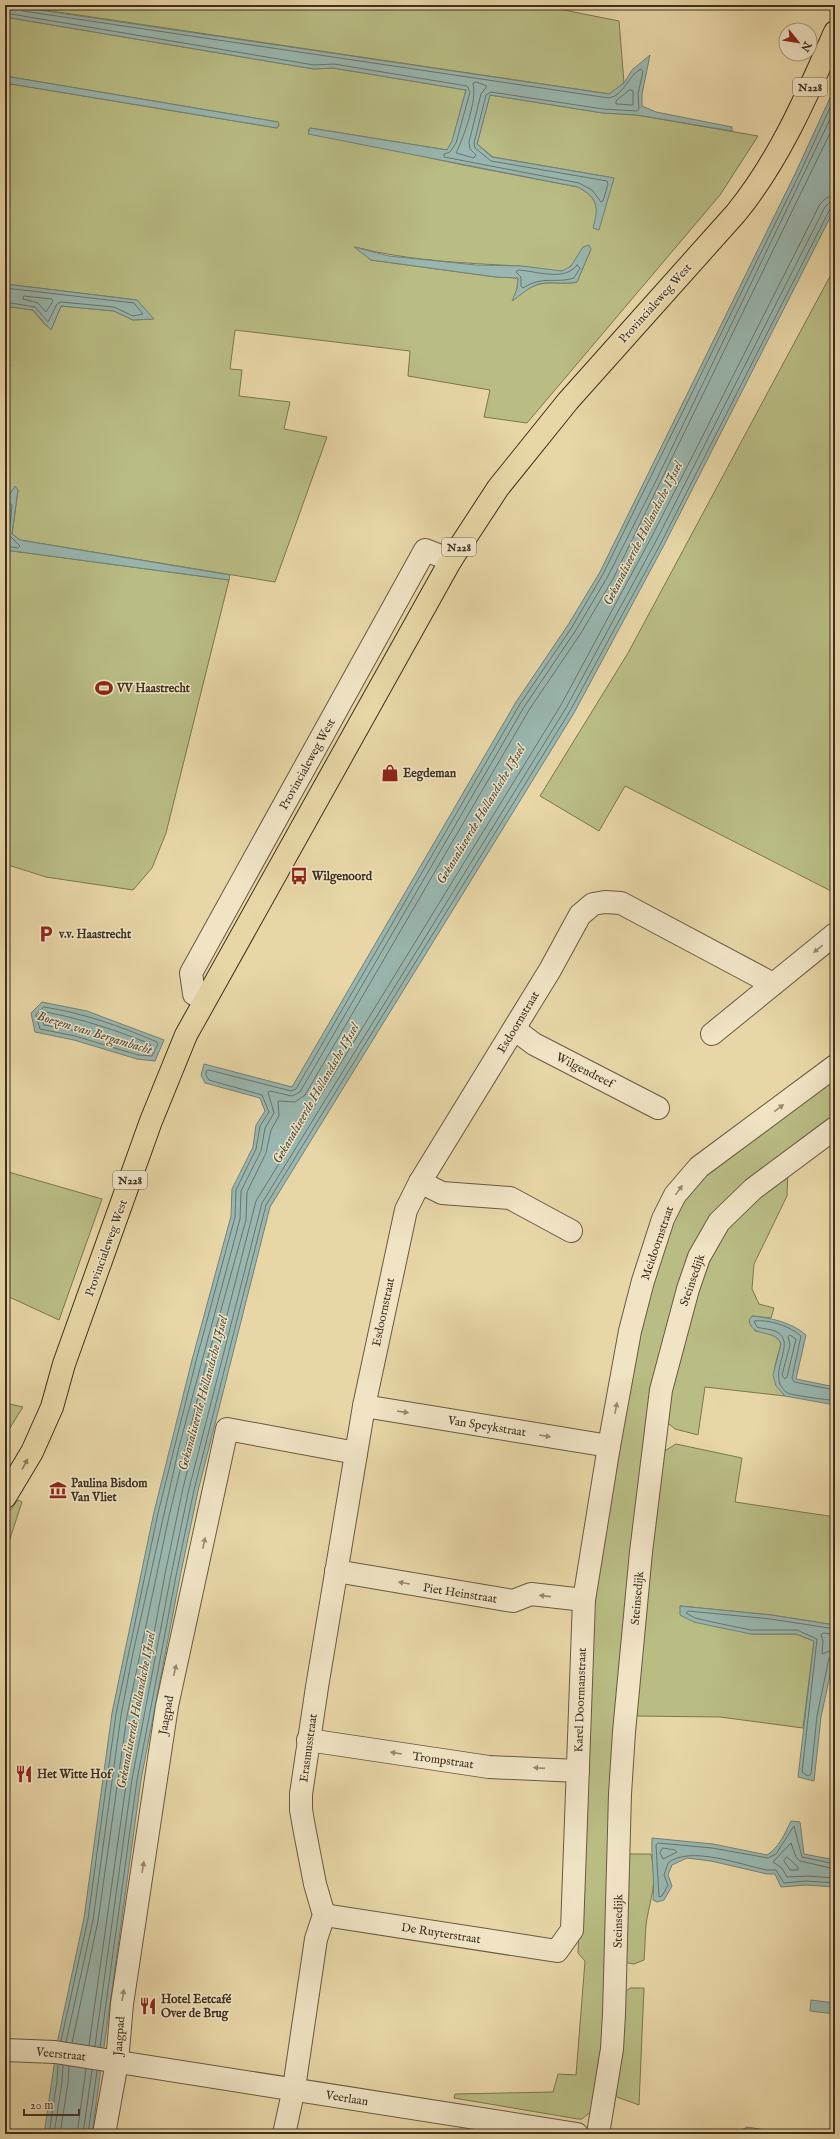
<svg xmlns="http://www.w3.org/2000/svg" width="840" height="2139" font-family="'IM FELL English',serif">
<rect width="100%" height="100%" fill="#e8d6a6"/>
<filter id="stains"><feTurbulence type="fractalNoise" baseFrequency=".005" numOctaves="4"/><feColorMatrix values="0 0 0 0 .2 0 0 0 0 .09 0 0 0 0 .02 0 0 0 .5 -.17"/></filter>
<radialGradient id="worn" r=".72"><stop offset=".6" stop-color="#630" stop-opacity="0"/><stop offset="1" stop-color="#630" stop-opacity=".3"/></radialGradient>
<g fill="#b9bd84" stroke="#7b7652" fill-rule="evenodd">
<path d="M11 5H539L619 21 624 83 610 94Z"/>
<path d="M5 17 314 69 333 68 466 90 452 142 447 150 310 128 308 131 463 165 578 187C598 198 599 207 594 228L614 178 493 157 477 144 490 95 603 113 637 115 758 136 720 195 527 423 484 417 490 390 408 376 410 351 235 330 230 369 242 370 239 396 290 402 284 429 327 437 275 582 20 540 12 534 18 490 5 502V371L9 372 10 364 5 363V306L33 310 44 324 51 329 61 306 114 311 133 320 153 319 137 300 5 284V83L277 128 279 125 278 122 5 76ZM355 247C409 261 464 263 519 266 532 267 549 273 562 271 573 269 578 255 583 247L591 249 577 282C564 285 552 281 540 284 530 286 521 294 513 300L517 289 518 278 496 277 371 260Z"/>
<path d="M835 267V893L625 786 599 831 540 796 628 653Z"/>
<path d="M5 550 229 580 166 833 152 868 133 890 46 877 5 864Z"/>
<path d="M835 1080V1122L749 1185 670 1336 609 2014 593 2110 582 2119H578L454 2098 455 2094 553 2092 558 2074 576 2075 585 1961 578 1953 591 1605 622 1405 669 1222 692 1188 707 1174Z"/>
<path d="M788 1169 787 1196 754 1264 752 1289 759 1304 774 1308 771 1318 752 1316 755 1331C765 1333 777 1333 781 1344 775 1367 768 1376 785 1396L705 1387 698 1435 675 1429 664 1420 693 1290 725 1226Z"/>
<path d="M5 1171 102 1199 59 1320 5 1295Z"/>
<path d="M5 1403 23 1407 5 1436Z"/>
<path d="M676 1444 742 1458 735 1502 835 1517V1625L771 1615 680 1606 751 1634H796L814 1641 803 1728 720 1717 633 1716 658 1455Z"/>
<path d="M18 1500 22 1502 5 1554V1517Z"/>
<path d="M624 1854H651C658 1885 650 1897 646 1925 645 1937 645 1949 644 1960L634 1964 623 1962Z"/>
<path d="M630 1988H644L639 2105 617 2097 615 2089 624 1993Z"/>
</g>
<g fill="#99b7b0" stroke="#748176">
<path d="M5 5 609 94 624 83 632 70 650 55 642 94V106L656 112 732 127V131L637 115 603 113 490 95 477 144 492 157 614 178 599 230 593 228C599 207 598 198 578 187L308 134 310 128 447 150 452 141 466 90 333 68 314 69 5 17Z"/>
<path d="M5 76 278 122 279 125 277 128 5 83Z"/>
<path d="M835 87 834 210 664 545 574 713 270 1207 198 1491 180 1577 141 1780 92 2134H44L58 2039 84 1918 112 1713 154 1512 192 1360 231 1216 232 1189 253 1147 256 1125 265 1111 260 1098 205 1083 201 1075 204 1064 292 1087 516 702 568 625 600 572 795 174Z"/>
<path d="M589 245 591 249 577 282C564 285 551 281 539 284 529 287 521 295 512 301L517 289 518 278 496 277 371 260 354 247 389 256 476 265 522 266 562 271 571 266 583 247Z"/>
<path d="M5 284 137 300 154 319 133 320 114 311 61 306 51 330 33 310 5 306Z"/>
<path d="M15 486 18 490 12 534 20 540 230 575 229 580 5 550V502Z"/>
<path d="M42 1002 87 1011 164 1040 155 1061 137 1059 74 1040 35 1032 31 1013Z"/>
<path d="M752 1316C771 1318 791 1322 806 1335L796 1379 835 1387V1405L785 1396 776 1386 773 1375 781 1344C775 1328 752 1339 749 1320Z"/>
<path d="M680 1606 771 1615 835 1625V1652L821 1717 814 1781 798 1777 814 1641 796 1634H751L717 1627 694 1622 680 1615Z"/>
<path d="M791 1821 800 1822 804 1854 835 1860V1887L806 1885 781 1887 775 1874H767L711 1861 687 1858 672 1865 668 1875 672 1886 664 1900 657 1902 653 1900C655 1879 651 1859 652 1838L713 1844 767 1855C779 1848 785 1833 791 1821Z"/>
<path d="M811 2000 835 2003V2014L810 2011Z"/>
<path d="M747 2127 791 2134H734Z"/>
</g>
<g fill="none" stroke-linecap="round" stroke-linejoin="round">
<g stroke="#6b7468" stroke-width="1">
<path d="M5 13 314 65 334 64 467 86 470 92 456 143 450 152 444 154V157L579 183 592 190 601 202 603 201 608 184 607 181 491 161 475 148 474 143 486 95 491 92 603 109 637 111 639 109 638 94 643 71 641 69C628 75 625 95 609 98L23 11 20 9 19 5"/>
<path d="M476 82 487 86 481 94 469 142 470 149 476 155 474 158 456 153C463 139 478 98 473 84Z"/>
<path d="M630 90 633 91V105L616 104V101Z"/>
<path d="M577 265 580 268 574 278C554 284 544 275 523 288L521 286V277L516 272 518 270C536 271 565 282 577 265Z"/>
<path d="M5 288 134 303 143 314 133 316 114 307 61 302 57 304 48 322 35 307 5 302"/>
<path d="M24 296 52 299 53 301 46 312 38 303 23 299Z"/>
<path d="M5 504 10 503 12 505 9 535 20 546 18 548 5 546"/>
<path d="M44 1007C83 1013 120 1026 157 1042L158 1044 152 1056 138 1055 75 1036 40 1029 36 1015Z"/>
<path d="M46 1012C82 1019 116 1030 150 1044L151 1047 149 1051 139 1050 76 1031 44 1025 41 1016Z"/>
<path d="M790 1335 796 1339 787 1377 785 1379 782 1375 790 1345 788 1337Z"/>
<path d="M835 1390 794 1382 792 1378 801 1336C790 1326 768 1319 754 1321L757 1327C763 1329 770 1329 775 1331 800 1342 764 1374 786 1392 791 1396 826 1399 835 1401"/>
<path d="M835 1629 771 1619 688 1611 686 1613 695 1618 717 1623 751 1630H797L817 1639 802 1772 808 1776 811 1774 817 1716 829 1658 835 1654"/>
<path d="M835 1634 823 1633 821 1635 823 1641 822 1654 835 1649"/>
<path d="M663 1848 675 1850 677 1852 663 1859 660 1853Z"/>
<path d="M787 1857 798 1867V1870H790L784 1861Z"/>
<path d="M835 1864 802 1857 794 1826 776 1854 768 1858 712 1848 658 1843 656 1845 659 1897 662 1896 668 1885 664 1875 668 1863C690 1845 741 1865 767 1870H776L784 1883 806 1881 835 1883"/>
<path d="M835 1869 800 1861 796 1857 791 1843 773 1862 782 1868 787 1877 807 1876 835 1878"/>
<path d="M61 2041 88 1919 116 1714 158 1513 196 1361 235 1217 236 1190 256 1149 260 1126 269 1112 262 1095 209 1080 206 1075V1071L209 1070 291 1091 296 1089 520 704 572 627 603 574 799 175 835 97"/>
<path d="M66 2042 93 1920 121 1715 133 1653 179 1447 240 1219 241 1191 261 1151 265 1128 274 1113 268 1092 270 1091 292 1096 300 1092 524 707 576 630 608 576 653 487 835 109"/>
<path d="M72 2043 98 1921 127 1716 169 1516 206 1364 246 1220 247 1192 266 1153 271 1130 279 1116 278 1101 295 1102 305 1095 529 710 581 633 613 579 835 123"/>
<path d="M89 2045 127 1778 165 1574 183 1488 256 1201 561 705 651 538 820 204 826 198 835 195"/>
<path d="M95 2046 132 1779 171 1575 189 1489 262 1203 566 708 656 541 825 207 830 202 835 201"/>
<path d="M100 2047 137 1780 176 1576 194 1490 266 1205 570 711 661 543 830 209 835 206"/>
<path d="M49 2134 57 2081 58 2065"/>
<path d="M54 2134 62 2082 63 2065"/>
<path d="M60 2134 68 2083 69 2066"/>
<path d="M77 2134 86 2069"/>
<path d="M83 2134 92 2070"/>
<path d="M88 2134 97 2071"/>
</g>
<g stroke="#685a42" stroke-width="24">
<g id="minor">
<path d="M205 999 194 994 191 973 425 550 451 560"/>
<path d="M514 1029 534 1044 658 1108"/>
<path d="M712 1034 835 934"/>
<path d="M420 1182 442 1193 510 1198 571 1231"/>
<path d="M364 1406 609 1446"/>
<path d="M336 1571 513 1601 531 1594 584 1600"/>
<path d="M308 1740 489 1767 578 1771"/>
<path d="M324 1915 557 1951 572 1930 584 1600 609 1446 630 1331 643 1281 663 1219 675 1195 699 1167 835 1066"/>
<path d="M5 2050 55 2052 577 2134"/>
<path d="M104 2134 117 2062 122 2004 167 1706 227 1429 356 1453"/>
<path d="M284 2134 294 2088 316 1939 324 1915 315 1884 304 1827 301 1810V1794L317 1687 364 1406 406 1210 420 1182 550 970 580 915 593 904 605 902 621 903 773 984"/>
<path d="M598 2134 612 2049 614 2014 620 1794 624 1732 641 1552 661 1390 688 1289 699 1257 719 1222 753 1189 835 1128"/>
</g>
</g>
<g stroke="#3d3020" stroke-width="24">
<path id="major" d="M5 1497 32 1452 52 1407 64 1364 151 1121 186 1035 451 560 498 488 568 401 736 213C780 159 807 95 835 32"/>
</g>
<use href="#minor" stroke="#f0e4c5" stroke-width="22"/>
<use href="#major" stroke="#e8d6a6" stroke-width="22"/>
</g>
<defs><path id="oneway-solid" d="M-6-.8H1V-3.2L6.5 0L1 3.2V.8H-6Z"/></defs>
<g fill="#968a72">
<use href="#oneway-solid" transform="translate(818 949) rotate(141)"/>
<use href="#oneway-solid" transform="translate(779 1108) rotate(-37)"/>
<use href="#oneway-solid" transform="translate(679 1190) rotate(-54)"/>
<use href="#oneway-solid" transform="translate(616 1408) rotate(-79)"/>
<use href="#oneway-solid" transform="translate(403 1412) rotate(9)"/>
<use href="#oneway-solid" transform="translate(545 1436) rotate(9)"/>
<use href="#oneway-solid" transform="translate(204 1543) rotate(-78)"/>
<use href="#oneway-solid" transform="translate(404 1583) rotate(-170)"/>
<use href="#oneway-solid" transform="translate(545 1596) rotate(-174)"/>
<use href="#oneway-solid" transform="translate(175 1670) rotate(-77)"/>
<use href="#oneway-solid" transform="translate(396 1753) rotate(-171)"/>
<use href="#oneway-solid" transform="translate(539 1768) rotate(-176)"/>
<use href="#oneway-solid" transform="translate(143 1867) rotate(-81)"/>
<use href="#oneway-solid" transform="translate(123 1995) rotate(-81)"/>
</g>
<use fill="#8a7b5c" href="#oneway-solid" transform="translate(25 1464) rotate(-62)"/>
<defs>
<g id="stadium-bare" transform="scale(1.38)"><path d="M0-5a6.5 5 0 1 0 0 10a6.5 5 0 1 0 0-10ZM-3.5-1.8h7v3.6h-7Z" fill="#8f2418" stroke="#f0e4c5" stroke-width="2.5" paint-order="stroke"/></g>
<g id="shop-bare" transform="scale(1.38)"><path d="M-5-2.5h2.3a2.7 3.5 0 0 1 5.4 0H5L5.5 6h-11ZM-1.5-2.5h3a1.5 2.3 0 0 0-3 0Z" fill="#8f2418" stroke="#f0e4c5" stroke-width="2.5" paint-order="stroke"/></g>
<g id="bus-bare" transform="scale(1.38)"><path d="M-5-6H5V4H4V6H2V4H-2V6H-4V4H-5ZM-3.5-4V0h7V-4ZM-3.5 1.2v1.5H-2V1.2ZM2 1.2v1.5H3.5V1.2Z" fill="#8f2418" stroke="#f0e4c5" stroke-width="2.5" paint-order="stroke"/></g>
<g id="parking-bare" transform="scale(1.38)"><path d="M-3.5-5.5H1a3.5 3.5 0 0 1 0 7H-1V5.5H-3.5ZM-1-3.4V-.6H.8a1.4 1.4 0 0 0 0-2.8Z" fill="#8f2418" stroke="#f0e4c5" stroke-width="2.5" paint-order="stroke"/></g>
<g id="museum-bare" transform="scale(1.38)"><path d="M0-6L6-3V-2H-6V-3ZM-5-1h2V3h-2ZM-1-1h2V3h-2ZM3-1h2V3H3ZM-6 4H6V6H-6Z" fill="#8f2418" stroke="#f0e4c5" stroke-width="2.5" paint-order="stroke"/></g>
<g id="restaurant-bare" transform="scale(1.38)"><path d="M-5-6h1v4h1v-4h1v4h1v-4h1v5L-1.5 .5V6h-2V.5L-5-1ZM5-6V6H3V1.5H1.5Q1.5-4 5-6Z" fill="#8f2418" stroke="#f0e4c5" stroke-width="2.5" paint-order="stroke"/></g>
</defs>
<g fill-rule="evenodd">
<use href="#stadium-bare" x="104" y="688"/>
<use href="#shop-bare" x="390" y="773"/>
<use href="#bus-bare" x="299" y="876"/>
<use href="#parking-bare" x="46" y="934"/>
<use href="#museum-bare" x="58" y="1490"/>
<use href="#restaurant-bare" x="24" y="1774"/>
<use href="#restaurant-bare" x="148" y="2006"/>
</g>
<g text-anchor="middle" stroke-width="3" stroke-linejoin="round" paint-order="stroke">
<g fill="#f0e4c5" stroke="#736652" stroke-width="1">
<rect x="793" y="78" width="34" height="18" rx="3"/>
<rect x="442" y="538" width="34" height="18" rx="3"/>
<rect x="113" y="1171" width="34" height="18" rx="3"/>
</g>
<g font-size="11" font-weight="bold" fill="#3d3020">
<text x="810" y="91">N228</text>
<text x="459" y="551">N228</text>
<text x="130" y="1184">N228</text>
</g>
<g font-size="12" fill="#3d3020" stroke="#f0e4c5">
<text transform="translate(655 303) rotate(-48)" y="4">Provincialeweg West</text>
<text transform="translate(307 764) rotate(-61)" y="4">Provincialeweg West</text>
<text transform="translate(518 1022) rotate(-59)" y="4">Esdoornstraat</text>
<text transform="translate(585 1070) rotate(27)" y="4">Wilgendreef</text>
<text transform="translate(657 1243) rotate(-71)" y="4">Meidoornstraat</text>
<text transform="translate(106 1248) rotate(-70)" y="4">Provincialeweg West</text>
<text transform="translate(692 1280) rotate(-71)" y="4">Steinsedijk</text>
<text transform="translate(383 1312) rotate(-78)" y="4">Esdoornstraat</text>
<text transform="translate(487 1426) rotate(9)" y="4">Van Speykstraat</text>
<text transform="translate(460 1593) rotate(9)" y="4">Piet Heinstraat</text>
<text transform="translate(637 1598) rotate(-85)" y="4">Steinsedijk</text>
<text transform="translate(580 1700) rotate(-88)" y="4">Karel Doormanstraat</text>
<text transform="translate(166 1715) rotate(-80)" y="4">Jaagpad</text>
<text transform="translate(308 1748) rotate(-82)" y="4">Erasmusstraat</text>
<text transform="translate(443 1760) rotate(8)" y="4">Trompstraat</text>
<text transform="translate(618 1921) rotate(-89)" y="4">Steinsedijk</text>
<text transform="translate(441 1933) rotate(9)" y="4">De Ruyterstraat</text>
<text transform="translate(119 2036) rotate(-86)" y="4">Jaagpad</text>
<text transform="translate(61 2054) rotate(6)" y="4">Veerstraat</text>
<text transform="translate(347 2098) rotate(9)" y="4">Veerlaan</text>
</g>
<g font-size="12" font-weight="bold" fill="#3d3020" stroke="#f0e4c5" text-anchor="start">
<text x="117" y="692">VV Haastrecht</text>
<text x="403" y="777">Eegdeman</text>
<text x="312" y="880">Wilgenoord</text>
<text x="59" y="938">v.v. Haastrecht</text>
<text x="71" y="1487">Paulina Bisdom<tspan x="71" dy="14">Van Vliet</tspan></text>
<text x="37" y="1778">Het Witte Hof</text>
<text x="161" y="2003">Hotel Eetcafé<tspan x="161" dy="14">Over de Brug</tspan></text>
</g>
<g font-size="13" font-style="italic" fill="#4f4b3d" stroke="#f0e4c5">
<text transform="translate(642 533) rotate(-63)" y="5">Gekanaliseerde Hollandsche IJssel</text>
<text transform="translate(480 814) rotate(-59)" y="5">Gekanaliseerde Hollandsche IJssel</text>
<text transform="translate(95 1032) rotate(17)" y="5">Boezem van Bergambacht</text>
<text transform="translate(315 1093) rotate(-60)" y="5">Gekanaliseerde Hollandsche IJssel</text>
<text transform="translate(202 1393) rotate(-75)" y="5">Gekanaliseerde Hollandsche IJssel</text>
<text transform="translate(135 1710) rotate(-79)" y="5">Gekanaliseerde Hollandsche IJssel</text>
</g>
</g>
<rect width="840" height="2139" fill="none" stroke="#e8d6a6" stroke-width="20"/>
<rect x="6" y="6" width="828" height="2127" fill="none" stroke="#3d3020" stroke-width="2"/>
<rect x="10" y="10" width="820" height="2119" fill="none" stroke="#3d3020"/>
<g transform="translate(798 42) rotate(120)"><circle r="19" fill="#f0e4c5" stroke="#a89c83"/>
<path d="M0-3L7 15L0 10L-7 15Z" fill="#8f2418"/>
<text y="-6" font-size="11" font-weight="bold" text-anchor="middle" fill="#3d3020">N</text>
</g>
<path d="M24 2109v6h55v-6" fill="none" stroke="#3d3020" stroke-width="2"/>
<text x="30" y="2109" font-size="12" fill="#3d3020" stroke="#f0e4c5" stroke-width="3" paint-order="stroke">20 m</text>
<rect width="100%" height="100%" filter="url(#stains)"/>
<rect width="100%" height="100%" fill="url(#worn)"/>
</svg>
